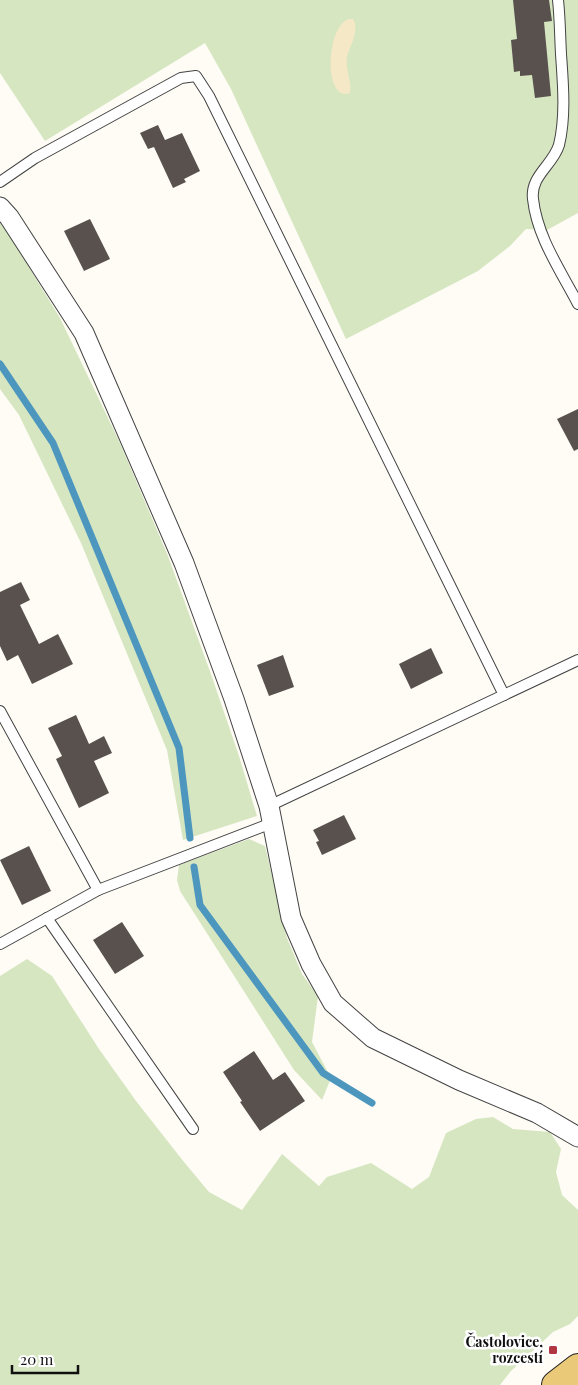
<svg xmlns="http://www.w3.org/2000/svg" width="578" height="1385" font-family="'Playfair Display',serif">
<rect width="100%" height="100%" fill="#fefcf5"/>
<g fill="#d6e6c1">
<path d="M0 0H578V213L547 230 526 229 510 246 478 271 346 339 231 89 205 43 45 141 0 73Z"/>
<path d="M0 220 60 318 120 443 168 556 212 677 239 756 257 816 183 840 167 750 81 543 19 415 0 389Z"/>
<path d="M249 839 265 846 287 938 302 974 318 996 312 1042 331 1078 322 1100 294 1070 180 891 177 880 179 865Z"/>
<path d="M27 959 52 976 99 1049 136 1101 184 1162 209 1192 242 1210 282 1154 319 1186 327 1177 371 1163 412 1189 429 1177 446 1133 476 1119 493 1117 513 1129 550 1132 561 1149 556 1172 562 1195 578 1210V1316L570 1324 553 1332 511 1371 500 1385H0V976Z"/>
</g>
<path fill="#f5e8c6" d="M349 19H353C360 31 350 45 347 57 345 70 352 81 350 93 323 103 326 25 349 19Z"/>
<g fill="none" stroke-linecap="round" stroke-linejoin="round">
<g stroke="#4d97bf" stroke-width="7">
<path d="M0 364 53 443 179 748 190 838"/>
<path d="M194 867 200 905 323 1073 372 1103"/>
</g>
</g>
<g fill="#58514e">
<path d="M513 0H549L552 21 544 22 551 96 535 98 532 75 520 76V71L514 72 511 40 517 39Z"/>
<path d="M158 125 165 140 182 133 200 171 184 179 186 182 173 188 154 147 148 149 140 133Z"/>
<path d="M90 219 110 259 84 271 64 231Z"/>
<path d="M578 409V449L574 451 557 419Z"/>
<path d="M21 582 30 600 20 605 39 644 58 634 73 664 32 684 18 655 7 661 0 646V592Z"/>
<path d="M431 648 443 673 411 689 399 664Z"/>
<path d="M283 655 294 687 269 696 257 665Z"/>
<path d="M76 715 89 744 104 736 112 753 94 761 109 793 79 808 56 759 62 756 48 728Z"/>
<path d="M344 815 356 839 322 855 316 842 319 841 313 830Z"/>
<path d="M29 846 51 891 22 905 0 860Z"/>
<path d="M122 922 144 956 115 974 93 940Z"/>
<path d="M254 1051 273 1080 285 1072 305 1101 260 1131 240 1102 242 1101 223 1072Z"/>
</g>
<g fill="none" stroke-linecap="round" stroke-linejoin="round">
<g stroke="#434343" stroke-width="12">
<g id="service">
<path d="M558 0C560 18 560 36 561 54 563 83 566 116 559 145 553 165 530 176 533 199 537 237 561 271 578 304"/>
<path d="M0 182 35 158 181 78 196 76 209 96 504 695"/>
<path d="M0 711 98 890 272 823"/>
<path d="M269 806 578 660"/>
<path d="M47 918 193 1129"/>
<path d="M0 944 98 890"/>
</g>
</g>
<g stroke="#434343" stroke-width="21">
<path id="minor" d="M0 207 9 217 84 333 184 563 234 699 269 806 291 918 311 964 333 1003 373 1038 459 1080 537 1113 578 1137"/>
</g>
<g stroke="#212121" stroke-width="30">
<path id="primary" d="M556 1385 578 1368"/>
</g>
<use href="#service" stroke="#fff" stroke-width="10"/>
<use href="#minor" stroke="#fff" stroke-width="19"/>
<use href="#primary" stroke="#eac979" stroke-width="28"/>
</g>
<rect fill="#b23642" stroke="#fff" stroke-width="2" x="548" y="1345" width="10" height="10" rx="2.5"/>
<g text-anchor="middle" stroke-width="5" stroke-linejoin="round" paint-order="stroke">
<g font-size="14" font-weight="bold" fill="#101010" stroke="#fff" text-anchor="end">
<text x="543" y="1347">Častolovice,<tspan x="543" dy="16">rozcestí</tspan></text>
</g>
</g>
<path d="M12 1365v8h66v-8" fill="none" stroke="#101010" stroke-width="2.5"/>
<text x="20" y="1365" font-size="15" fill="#101010" stroke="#ffffff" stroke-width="4" paint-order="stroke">20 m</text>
</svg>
